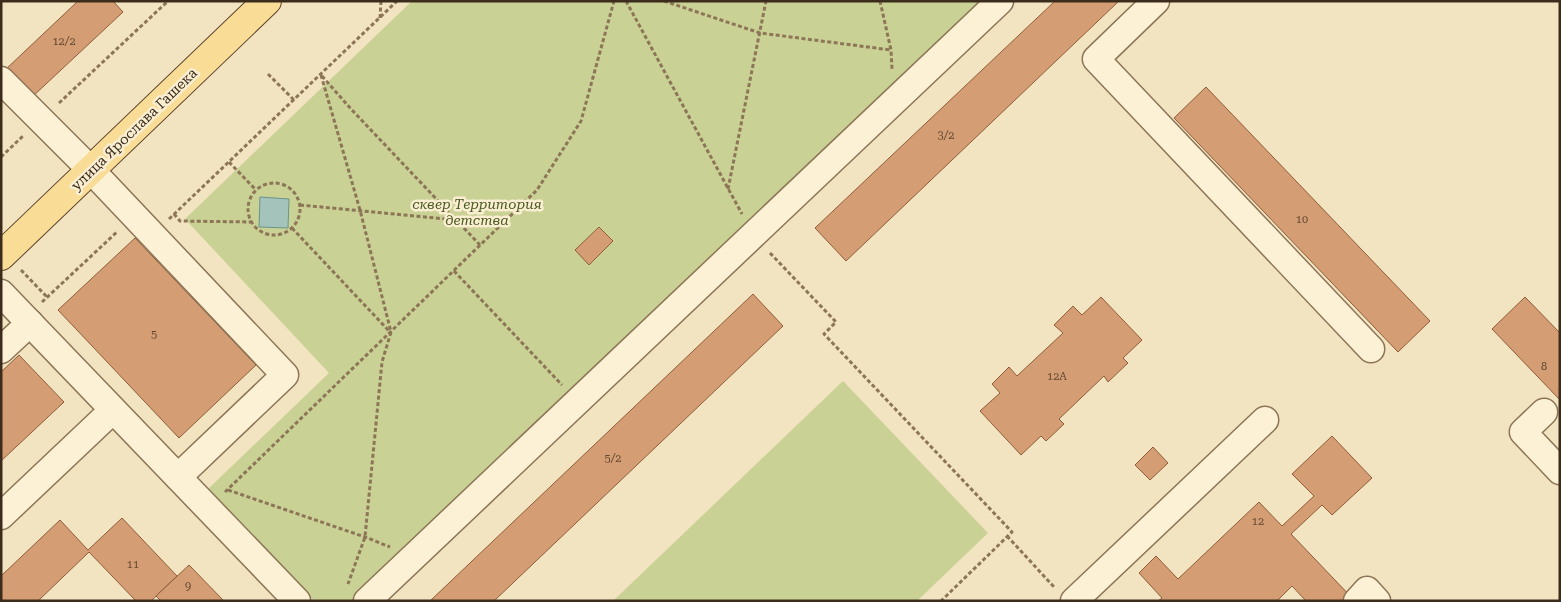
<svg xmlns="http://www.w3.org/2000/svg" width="1561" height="602" font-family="'Roboto Serif',serif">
<rect width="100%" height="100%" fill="#f2e4c1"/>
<g fill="#c9d194">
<path d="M412 1H988L354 601H314L208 489 329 373 185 219Z"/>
<path d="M843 381 988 533 917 601H613Z"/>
</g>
<path fill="#a4c4bb" stroke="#6a938a" d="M260 197 289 199 288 228 259 227Z"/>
<g fill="#d49d73" stroke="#8f5d3a">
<path d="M78 1H113L123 12 31 98 5 70Z"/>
<path d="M1055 1H1119L846 261 815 228Z"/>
<path d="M1206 87 1430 321 1398 352 1174 118Z"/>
<path d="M599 227 613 241 589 265 575 250Z"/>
<path d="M135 238 256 365 179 438 58 310Z"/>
<path d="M753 294 783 326 494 601H430Z"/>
<path d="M1101 297 1142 340 1123 358 1128 363 1108 382 1104 376 1059 419 1064 424 1046 441 1041 436 1021 455 980 411 1000 393 992 384 1009 367 1017 376 1063 333 1054 325 1073 306 1082 315Z"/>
<path d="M1525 297 1560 333V400L1492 329Z"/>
<path d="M19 355 64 402 1 461V372Z"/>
<path d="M1332 436 1372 478 1332 515 1322 505 1291 534 1355 601H1306L1292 586 1277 601H1158L1162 598 1139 573 1156 556 1178 579 1259 502 1282 526 1314 496 1292 474Z"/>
<path d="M1153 447 1168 463 1150 480 1135 465Z"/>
<path d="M122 518 177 576 151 601H136L89 552 38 601H1V576L60 520 88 550Z"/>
<path d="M189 565 224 601H161L156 596Z"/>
</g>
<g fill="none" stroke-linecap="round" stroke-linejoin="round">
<g stroke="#8d7557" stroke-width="29">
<g id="minor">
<path d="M1156 1 1096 59 1371 349"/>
<path d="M1 80 91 170 285 375 178 477"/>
<path d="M1 293 297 601"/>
<path d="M1 350 30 323"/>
<path d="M1544 412 1523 432 1560 471"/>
<path d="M1 516 113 410"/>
<path d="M367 601 1000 1"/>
<path d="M1074 601 1265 420"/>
<path d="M1357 601 1367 590 1377 601"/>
</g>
</g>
<g stroke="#5b422b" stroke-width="30">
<path id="major" d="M1 256 267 1"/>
</g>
<g stroke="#8d7557" stroke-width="3" stroke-dasharray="4 2.5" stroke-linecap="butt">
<path d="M626 1 742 214"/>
<path d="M664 1 760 33 891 50"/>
<path d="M880 1 891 50 892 69"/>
<path d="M380 18 381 1"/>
<path d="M268 74 294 100"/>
<path d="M321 75 360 210 391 332 382 362 365 537 348 584"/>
<path d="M322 76 351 109 480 245"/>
<path d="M59 103 168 1"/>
<path d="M1 157 23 136"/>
<path d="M229 162 256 190"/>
<circle cx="274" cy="209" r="26"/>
<path d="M728 189 766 1"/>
<path d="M300 205 456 220"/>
<path d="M174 214 180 221 252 222"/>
<path d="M169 219 397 1"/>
<path d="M292 228 390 332"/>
<path d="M770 253 836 322 824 334 1012 532 941 601"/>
<path d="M21 270 47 297"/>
<path d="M454 271 562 385"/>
<path d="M42 302 118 231"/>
<path d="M228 490 365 537 390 547"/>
<path d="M225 492 537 190 581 121 614 1"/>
<path d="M1007 536 1055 588"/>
</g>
<use href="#minor" stroke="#fcf1d5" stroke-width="26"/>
<use href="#major" stroke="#f9dc95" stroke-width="28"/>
</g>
<g text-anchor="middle" stroke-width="5" stroke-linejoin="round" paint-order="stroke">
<g font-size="11" fill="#624832">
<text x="64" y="45">12/2</text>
<text x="946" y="139">3/2</text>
<text x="1302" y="223">10</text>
<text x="154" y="338">5</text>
<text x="1544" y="370">8</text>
<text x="1057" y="380">12А</text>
<text x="613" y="462">5/2</text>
<text x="1258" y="525">12</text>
<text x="133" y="568">11</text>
<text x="188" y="590">9</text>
</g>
<g font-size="14" fill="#3c2c1c" stroke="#f9eed1">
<text transform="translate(134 129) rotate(-44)" y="5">улица Ярослава Гашека</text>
</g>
<g font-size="14" font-style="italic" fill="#4a5a21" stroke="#f9eed1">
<text x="477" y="209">сквер Территория<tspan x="477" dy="16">детства</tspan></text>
</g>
</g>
<rect width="1561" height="602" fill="none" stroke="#3c2c1c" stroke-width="5"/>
</svg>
